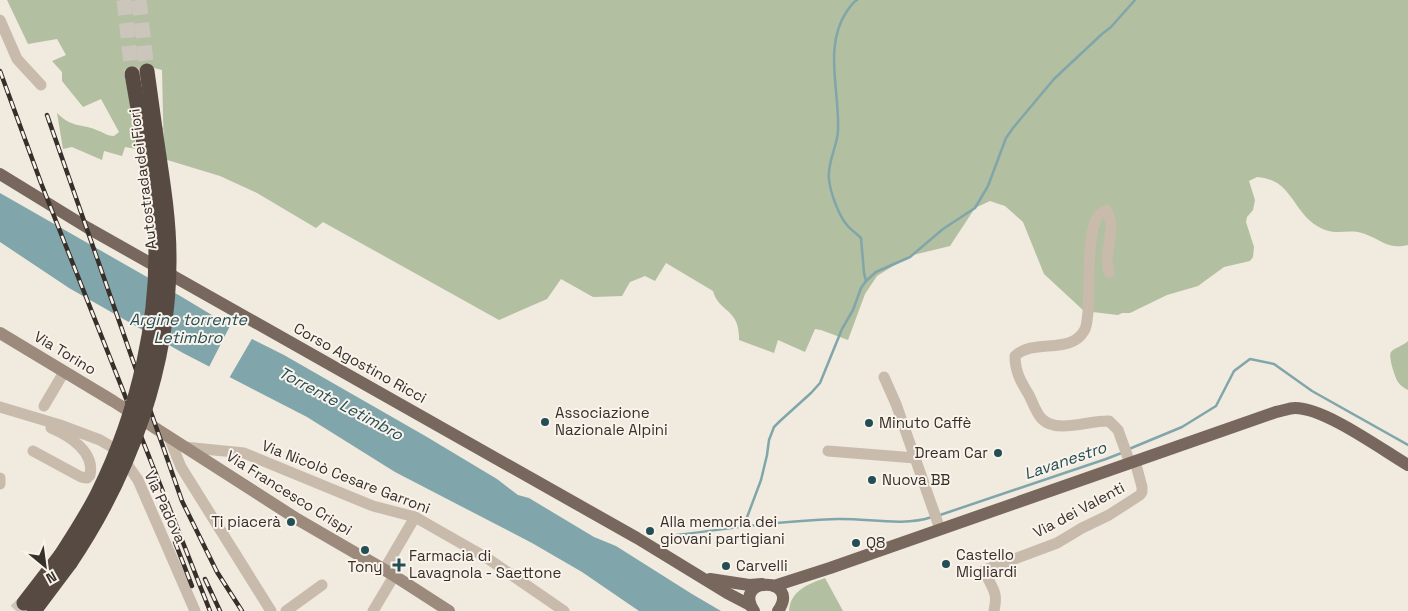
<svg xmlns="http://www.w3.org/2000/svg" width="1408" height="611" font-family="'Space Grotesk',sans-serif">
<rect width="100%" height="100%" fill="#f1eadf"/>
<g fill="#b2bfa0">
<path d="M7 0H1408V245C1388 250 1382 240 1365 234 1346 227 1335 239 1314 224 1292 208 1290 179 1257 177L1249 181 1255 200 1253 210 1247 217 1246 222 1254 247 1253 257 1250 261 1224 267 1198 286 1167 295 1130 313H1122L1118 315 1084 311 1044 274 1023 222 1005 206 990 201 975 208 950 246 909 256 877 276 865 294 848 340 821 330 815 329 805 352 778 340 774 353 739 340C740 308 719 313 713 291L666 263 655 281 645 276 630 282 622 296 593 297 561 279 547 299 499 320 323 222 316 228 257 193 220 176 164 159 162 70 154 68 124 73 132 111 136 149 125 147 122 156 104 151 102 160 72 147 63 149 57 113C73 129 82 123 99 131 105 133 107 136 114 136L119 132 101 99 83 107 62 81V72L52 61 66 55 57 39 28 44Z"/>
<path d="M1408 341V390C1404 388 1401 386 1398 382 1395 377 1388 357 1391 352 1394 348 1403 346 1408 341Z"/>
<path d="M825 578 843 611H789C790 591 808 584 825 578Z"/>
</g>
<path fill="#80a6ab" d="M0 193 182 297 250 338 284 355 427 437 497 479 518 495 529 498 594 537 616 546 692 594 721 611H639L582 572 532 543 395 472 307 417 183 353 69 288 0 242Z"/>
<path fill="#f1eadf" d="M231 324 253 337 228 380 208 369Z"/>
<g fill="none" stroke-linecap="round" stroke-linejoin="round">
<g stroke="#80a6ab" stroke-width="2.5">
<path d="M857 0C852 3 850 7 847 11 823 46 840 92 838 131 837 147 827 163 829 179 830 192 839 216 847 225 851 230 857 234 861 238L864 273 866 281"/>
<path d="M1129 449 1182 427 1216 406 1234 371 1250 359 1274 364 1312 391 1408 445"/>
<path d="M940 515 1106 459 1124 452"/>
<path d="M746 526V520L761 480 767 455 769 440 774 427 780 421 811 393 820 383 842 329 853 310 861 288 866 281 876 272 910 257 943 229 975 208 988 186 1006 138 1013 128 1054 79 1102 34 1111 27 1135 0"/>
<path d="M677 535C730 528 783 521 837 519 868 518 902 527 932 517"/>
</g>
<g stroke="#ccc5bb" stroke-width="15" stroke-dasharray="15 8" stroke-linecap="butt">
<path d="M124 0 132 74"/>
<path d="M139 0 147 71"/>
<path d="M16 611 24 603"/>
</g>
<g stroke="#c8bbac" stroke-width="11">
<path d="M0 20 17 59 41 85"/>
<path d="M1109 273C1109 268 1107 262 1107 257 1109 241 1115 224 1106 210 1103 212 1101 213 1099 215 1086 229 1090 292 1088 313 1087 319 1087 327 1084 331 1070 355 1034 338 1015 356 1015 372 1021 382 1029 395 1033 403 1036 413 1042 419 1057 434 1090 420 1109 421L1118 430 1130 463"/>
<path d="M884 377 896 404 940 529"/>
<path d="M44 406 64 372"/>
<path d="M0 407 60 425 100 440 117 450 138 480 195 611"/>
<path d="M169 437 181 467 271 611"/>
<path d="M184 447 244 453 373 506 415 517 487 558 564 611"/>
<path d="M33 451 81 477 87 478 90 475C95 452 70 436 51 428"/>
<path d="M828 451 915 458"/>
<path d="M0 478V484"/>
<path d="M384 570 415 517"/>
<path d="M286 611 322 585"/>
<path d="M373 611 394 576"/>
<path d="M994 611C999 588 990 589 985 570L1057 543 1082 528 1109 515 1140 495 1142 492V487L1135 461"/>
</g>
<path stroke="#9c8a7d" stroke-width="12" d="M0 333 113 401 297 519 390 573 449 611"/>
<g stroke="#77675d" stroke-width="12">
<path d="M0 174 88 228 637 538 727 593 750 605"/>
<path d="M710 579 749 585 762 584"/>
<path d="M774 586 830 568 1276 412C1282 411 1289 408 1295 408 1325 408 1381 449 1408 465"/>
<path d="M754 611C731 576 802 576 778 611"/>
</g>
<g stroke="#574a42" stroke-width="15">
<path d="M147 71 155 129"/>
<path d="M132 74 142 131"/>
<path d="M24 603 61 555"/>
<path d="M34 611 70 563"/>
</g>
<g stroke="#372f2a" stroke-width="4.5">
<g id="rail">
<path d="M0 71 41 183 210 611"/>
<path d="M47 115 182 501 217 572 242 611"/>
<path d="M175 542 192 586"/>
<path d="M205 579 220 611"/>
</g>
</g>
<use href="#rail" stroke="#f9f3eb" stroke-width="2.5" stroke-dasharray="8" stroke-linecap="butt"/>
<g stroke="#574a42" stroke-width="15">
<path d="M61 555C74 535 87 515 98 493 138 412 161 316 155 225 152 194 147 162 142 131"/>
<path d="M70 563C130 474 170 365 169 257 169 214 161 172 155 129"/>
</g>
</g>
<g fill="#234e55" stroke="#f9f3eb" stroke-width="2">
<circle cx="545" cy="422" r="5"/>
<circle cx="869" cy="423" r="5"/>
<circle cx="998" cy="453" r="5"/>
<circle cx="872" cy="480" r="5"/>
<circle cx="291" cy="522" r="5"/>
<circle cx="650" cy="531" r="5"/>
<circle cx="856" cy="543" r="5"/>
<circle cx="365" cy="550" r="5"/>
<circle cx="946" cy="564" r="5"/>
<path d="M396.5 557.5h5v5h5v5h-5v5h-5v-5h-5v-5h5z"/>
<circle cx="726" cy="566" r="5"/>
</g>
<g text-anchor="middle" stroke-width="4" stroke-linejoin="round" paint-order="stroke">
<g font-size="15" fill="#372f2a" stroke="#f9f3eb">
<text transform="translate(143 179) rotate(-97)" y="5">Autostrada dei Fiori</text>
<text transform="translate(65 353) rotate(31)" y="5">Via Torino</text>
<text transform="translate(360 363) rotate(29)" y="5">Corso Agostino Ricci</text>
<text transform="translate(346 477) rotate(21)" y="5">Via Nicolò Cesare Garroni</text>
<text transform="translate(289 493) rotate(32)" y="5">Via Francesco Crispi</text>
<text transform="translate(165 507) rotate(65)" y="5">Via Padova</text>
<text transform="translate(1079 510) rotate(-28)" y="5">Via dei Valenti</text>
</g>
<g font-size="15" fill="#372f2a" stroke="#f9f3eb" text-anchor="start">
<text x="555" y="418">Associazione<tspan x="555" dy="17">Nazionale Alpini</tspan></text>
<text x="879" y="428">Minuto Caffè</text>
<text x="988" y="458" text-anchor="end">Dream Car</text>
<text x="882" y="485">Nuova BB</text>
<text x="281" y="527" text-anchor="end">Ti piacerà</text>
<text x="660" y="527">Alla memoria dei<tspan x="660" dy="17">giovani partigiani</tspan></text>
<text x="866" y="548">Q8</text>
<text x="956" y="560">Castello<tspan x="956" dy="17">Migliardi</tspan></text>
<text x="409" y="561">Farmacia di<tspan x="409" dy="17">Lavagnola - Saettone</tspan></text>
<text x="736" y="571">Carvelli</text>
<text x="365" y="572" text-anchor="middle">Tony</text>
</g>
<g font-size="16" font-style="italic" fill="#234e55" stroke="#f9f3eb">
<text x="188" y="325">Argine torrente<tspan x="188" dy="18">Letimbro</tspan></text>
<text transform="translate(341 403) rotate(28)" y="6">Torrente Letimbro</text>
<text transform="translate(1065 460) rotate(-19)" y="6">Lavanestro</text>
</g>
</g>
<g transform="translate(45 566) rotate(151)" stroke="#f9f3eb" stroke-width="4" paint-order="stroke">
<path d="M0-4L9 19L0 12L-9 19Z" fill="#372f2a"/>
<text y="-8" font-size="14" font-weight="bold" text-anchor="middle" fill="#372f2a">N</text>
</g>
</svg>
